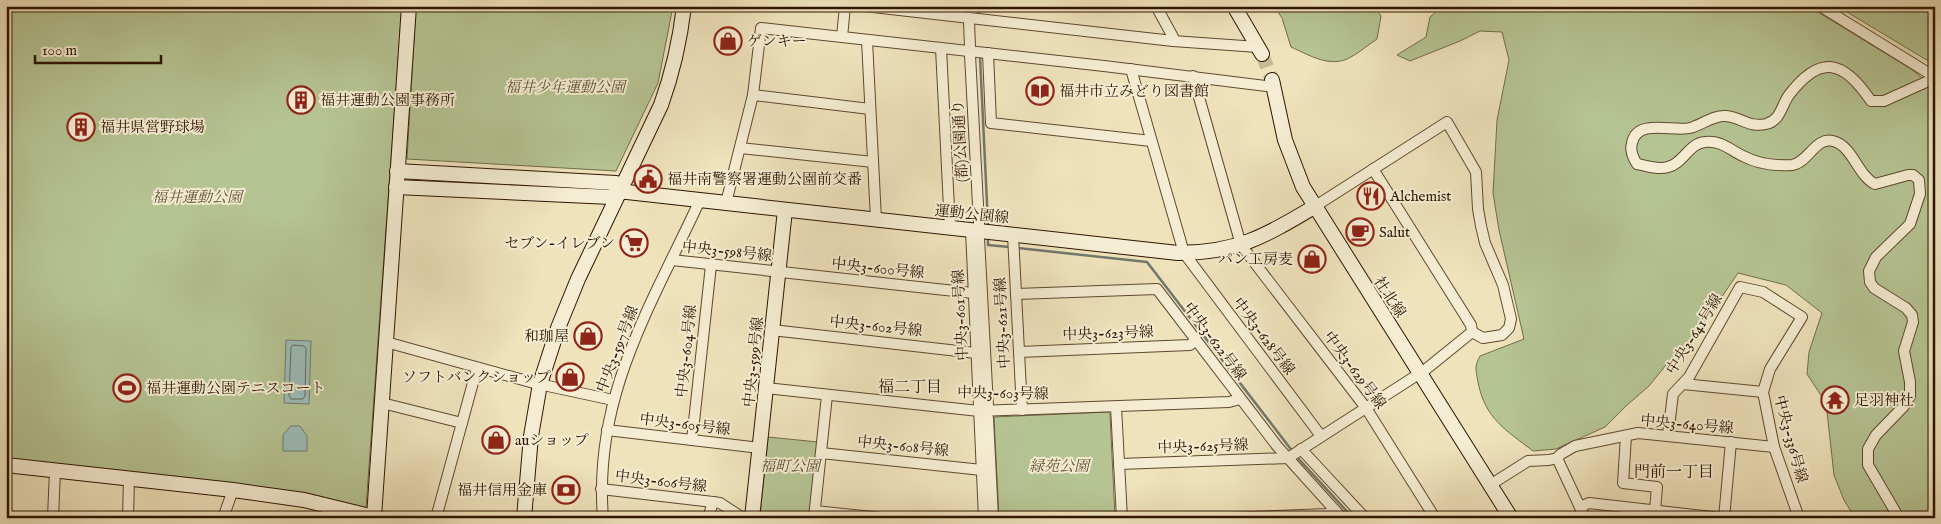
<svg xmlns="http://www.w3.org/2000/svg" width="1941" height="524" font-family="'IM FELL English','Noto Serif JP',serif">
<rect width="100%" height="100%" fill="#efe3bc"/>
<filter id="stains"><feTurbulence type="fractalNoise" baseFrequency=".004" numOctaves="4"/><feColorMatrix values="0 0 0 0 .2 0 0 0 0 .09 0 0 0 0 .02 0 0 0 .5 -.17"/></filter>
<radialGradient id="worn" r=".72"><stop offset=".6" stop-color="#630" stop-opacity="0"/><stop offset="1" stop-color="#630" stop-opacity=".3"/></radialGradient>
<g fill="#b6c493" stroke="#726c4a">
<path d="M6 6H402L366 508 307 493 6 460Z"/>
<path d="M416 6H673L658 83 616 171 407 159Z"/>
<path d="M1274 6H1374L1381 16 1377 39C1368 45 1360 52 1351 57 1331 69 1309 55 1291 47L1282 18Z"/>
<path d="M1439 6H1808L1911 69 1935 88V518H1855L1844 500 1834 475 1826 403 1807 374 1809 352 1822 313 1786 285 1738 273 1698 332 1666 365 1649 386 1626 406 1605 427 1556 449 1533 451C1506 430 1485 419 1478 382 1476 370 1474 367 1480 356L1524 339 1499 230 1493 193 1497 120 1509 60 1502 32 1480 31 1460 41 1410 61 1397 55 1426 37 1430 17 1437 11Z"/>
<path d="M1837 6H1935V65Z"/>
<path d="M1108 412 1110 414 1115 518H999L994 417Z"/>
<path d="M768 437 818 442 810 518H761L760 516Z"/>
</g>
<g fill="#9cbdb8" stroke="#70796e">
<path d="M286 340 311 341 309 404 284 403Z"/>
<path d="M291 426H300L307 436V451H283V435Z"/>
</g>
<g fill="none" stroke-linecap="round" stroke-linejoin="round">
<path stroke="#66685c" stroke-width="1" d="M293 345 304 346 306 348 305 396 303 399H291L289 396 291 348Z"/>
<g stroke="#70796e" stroke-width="2.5">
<path d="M978 6 979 14"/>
<path d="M980 57 988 224"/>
<path d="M988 240V245L1009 247"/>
<path d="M1018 248 1147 262 1293 452"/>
<path d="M1296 456 1353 518"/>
</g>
<path stroke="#c9ba96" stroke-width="14" stroke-dasharray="14 7" stroke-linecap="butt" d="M1262 54 1272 80"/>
<g stroke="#5f482f" stroke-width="12">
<g id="street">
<path d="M864 6 1173 41 1258 47"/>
<path d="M1156 6 1173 37V41"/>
<path d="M1820 6 1935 77"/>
<path d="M969 22 970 47"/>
<path d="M842 37 845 6"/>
<path d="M867 40 876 220"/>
<path d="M941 48 950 228"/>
<path d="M988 53 991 123 1151 141"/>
<path d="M970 55 979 224"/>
<path d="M1131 69 1184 253 1321 436"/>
<path d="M1193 76 1241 245 1366 408 1435 518"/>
<path d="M753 95 870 109"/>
<path d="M740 148 873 162"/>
<path d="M726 203 753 95 761 28 1104 66 1274 87"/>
<path d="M1314 207 1447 122 1476 172 1478 209 1481 226 1485 243 1503 285 1511 319 1509 328 1502 335 1483 338 1472 332"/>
<path d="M971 230 984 518"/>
<path d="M1013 235 1022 410"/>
<path d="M979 238 988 406"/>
<path d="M672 260 973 293"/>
<path d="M1016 294 1157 289 1277 446 1342 518"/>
<path d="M772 330 976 353"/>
<path d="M386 342 534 383 613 400"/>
<path d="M1019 352 1190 345 1196 340"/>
<path d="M1683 384 1763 392"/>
<path d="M766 388 979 411 1229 402 1240 399"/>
<path d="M382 403 462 423"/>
<path d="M1116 407 1122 518"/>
<path d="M988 418 993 518"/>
<path d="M607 430 760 448"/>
<path d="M1668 435 1673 394 1689 377 1740 287 1763 292 1802 317 1770 369 1763 392 1774 447 1799 518"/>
<path d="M1626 436 1623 483 1657 487 1655 511"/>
<path d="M692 440 711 265"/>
<path d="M1301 449 1365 518"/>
<path d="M821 453 982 470"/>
<path d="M1557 458 1585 518"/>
<path d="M1119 464 1288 458 1425 370 1472 332 1471 325 1373 169"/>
<path d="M1490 485 1528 461 1549 460 1557 458 1561 454 1575 446 1638 433 1774 447"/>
<path d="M601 489 713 502 720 503 743 518"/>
<path d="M1580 507 1589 503 1721 518"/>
<path d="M815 511 882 518"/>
<path d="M53 518 55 470"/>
<path d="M128 518 129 478"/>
<path d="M223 518 233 490"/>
<path d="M436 518 477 368"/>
<path d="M603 518C593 396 651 306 700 200"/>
<path d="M708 518 713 502"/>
<path d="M814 518 827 395"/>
<path d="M1229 518 1327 514 1335 510"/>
<path d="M1724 518 1731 442"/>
<path d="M1899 518 1868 465V449L1876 435 1904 406 1910 396V382L1904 351 1913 322 1912 315 1906 308 1874 288 1870 282 1869 271 1876 257 1910 224 1920 194 1919 180 1913 175H1908L1875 184C1857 175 1853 146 1833 141 1816 136 1808 163 1792 165 1776 166 1758 164 1743 156 1730 150 1721 140 1705 142 1689 143 1683 164 1668 167 1658 170 1647 166 1637 164 1633 158 1630 150 1632 143 1637 118 1673 132 1690 128 1702 125 1713 115 1726 116 1741 117 1749 128 1766 124 1781 120 1781 106 1789 95 1821 53 1844 61 1871 101H1884L1935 78"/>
</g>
</g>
<g stroke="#2f1400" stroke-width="16">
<g id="secondary">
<path d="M1234 6 1262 54"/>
<path d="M1272 80 1285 140 1303 187 1511 518"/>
<path d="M397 171 616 183 618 191"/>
<path d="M396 187 611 197 618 191"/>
<path d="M618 191 1178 253C1237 253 1265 236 1314 207"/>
<path d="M6 465 233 490 304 500 378 518"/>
<path d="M374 517 409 6"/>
<path d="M524 518 531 436 540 384 558 328 578 279 661 105C673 72 680 40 684 6"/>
<path d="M752 518 785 210"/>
</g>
</g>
<use href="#street" stroke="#f5edd3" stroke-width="10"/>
<use href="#secondary" stroke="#f5edd3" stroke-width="14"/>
</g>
<defs>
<g id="shop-ring" transform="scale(1.4375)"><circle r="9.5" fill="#f5edd3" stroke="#8f2418" stroke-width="1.5"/><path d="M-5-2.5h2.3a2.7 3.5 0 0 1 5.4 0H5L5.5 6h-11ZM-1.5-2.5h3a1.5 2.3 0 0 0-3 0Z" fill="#8f2418"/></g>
<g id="library-ring" transform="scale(1.4375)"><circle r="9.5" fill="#f5edd3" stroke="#8f2418" stroke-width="1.5"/><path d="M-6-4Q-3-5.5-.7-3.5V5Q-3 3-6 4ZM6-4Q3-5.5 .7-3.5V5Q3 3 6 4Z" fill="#8f2418"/></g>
<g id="building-ring" transform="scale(1.4375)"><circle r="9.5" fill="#f5edd3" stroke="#8f2418" stroke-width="1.5"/><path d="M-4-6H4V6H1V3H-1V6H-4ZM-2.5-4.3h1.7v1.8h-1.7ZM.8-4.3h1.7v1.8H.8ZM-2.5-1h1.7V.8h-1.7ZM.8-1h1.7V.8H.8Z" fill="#8f2418"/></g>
<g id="civic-ring" transform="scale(1.4375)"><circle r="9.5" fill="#f5edd3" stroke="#8f2418" stroke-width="1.5"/><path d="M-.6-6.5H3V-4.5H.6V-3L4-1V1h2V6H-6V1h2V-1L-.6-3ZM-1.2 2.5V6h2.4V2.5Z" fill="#8f2418"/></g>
<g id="restaurant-ring" transform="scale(1.4375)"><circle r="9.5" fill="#f5edd3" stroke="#8f2418" stroke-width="1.5"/><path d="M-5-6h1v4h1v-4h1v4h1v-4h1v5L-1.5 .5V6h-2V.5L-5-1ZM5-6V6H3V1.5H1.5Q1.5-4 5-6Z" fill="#8f2418"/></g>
<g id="cafe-ring" transform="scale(1.4375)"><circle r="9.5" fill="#f5edd3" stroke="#8f2418" stroke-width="1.5"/><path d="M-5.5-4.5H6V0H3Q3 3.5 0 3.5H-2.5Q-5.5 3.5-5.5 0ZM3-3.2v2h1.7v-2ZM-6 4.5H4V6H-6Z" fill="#8f2418"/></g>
<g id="supermarket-ring" transform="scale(1.4375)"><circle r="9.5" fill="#f5edd3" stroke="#8f2418" stroke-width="1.5"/><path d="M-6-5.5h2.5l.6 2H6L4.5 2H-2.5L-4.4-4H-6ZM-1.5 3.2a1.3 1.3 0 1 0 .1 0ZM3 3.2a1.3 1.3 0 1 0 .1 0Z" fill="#8f2418"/></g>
<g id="stadium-ring" transform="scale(1.4375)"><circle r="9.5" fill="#f5edd3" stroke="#8f2418" stroke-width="1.5"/><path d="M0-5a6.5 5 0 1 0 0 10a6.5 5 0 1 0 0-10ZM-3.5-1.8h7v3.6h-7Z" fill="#8f2418"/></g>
<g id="temple-ring" transform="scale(1.4375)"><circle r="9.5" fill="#f5edd3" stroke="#8f2418" stroke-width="1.5"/><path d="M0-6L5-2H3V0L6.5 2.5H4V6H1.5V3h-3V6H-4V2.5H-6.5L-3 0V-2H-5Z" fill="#8f2418"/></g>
<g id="bank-ring" transform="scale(1.4375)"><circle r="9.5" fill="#f5edd3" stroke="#8f2418" stroke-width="1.5"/><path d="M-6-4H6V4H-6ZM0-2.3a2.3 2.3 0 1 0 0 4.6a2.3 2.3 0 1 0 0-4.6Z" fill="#8f2418"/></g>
</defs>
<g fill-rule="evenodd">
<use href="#shop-ring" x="728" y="41"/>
<use href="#library-ring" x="1040" y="91"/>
<use href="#building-ring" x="301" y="100"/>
<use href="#building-ring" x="81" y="127"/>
<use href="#civic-ring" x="648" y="179"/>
<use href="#restaurant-ring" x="1371" y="196"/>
<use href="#cafe-ring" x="1360" y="232"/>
<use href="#supermarket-ring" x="634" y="243"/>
<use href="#shop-ring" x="1312" y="259"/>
<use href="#shop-ring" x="588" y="336"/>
<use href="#shop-ring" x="570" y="377"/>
<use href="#stadium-ring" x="127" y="388"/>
<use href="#temple-ring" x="1835" y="400"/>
<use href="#shop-ring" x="496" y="440"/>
<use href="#bank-ring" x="566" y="490"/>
</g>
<g text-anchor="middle" stroke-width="4" stroke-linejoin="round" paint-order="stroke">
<g font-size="15" fill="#2f1400" stroke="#f5edd3" text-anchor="start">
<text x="747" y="46">ゲンキー</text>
<text x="1059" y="96">福井市立みどり図書館</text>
<text x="320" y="105">福井運動公園事務所</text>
<text x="100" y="132">福井県営野球場</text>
<text x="667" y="184">福井南警察署運動公園前交番</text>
<text x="1390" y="201">Alchemist</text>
<text x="1379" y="237">Salut</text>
<text x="615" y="248" text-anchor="end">セブン-イレブン</text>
<text x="1293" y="264" text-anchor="end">パン工房麦</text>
<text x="569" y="341" text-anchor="end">和珈屋</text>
<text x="551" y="382" text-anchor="end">ソフトバンクショップ</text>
<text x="146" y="393">福井運動公園テニスコート</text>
<text x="1854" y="405">足羽神社</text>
<text x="515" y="445">auショップ</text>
<text x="547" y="495" text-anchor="end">福井信用金庫</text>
</g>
<g font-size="15" font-style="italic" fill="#5e5233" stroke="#f5edd3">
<text x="565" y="92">福井少年運動公園</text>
<text x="197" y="202">福井運動公園</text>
<text x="790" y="471">福町公園</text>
<text x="1059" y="471">緑苑公園</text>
</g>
<g font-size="15" fill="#2f1400" stroke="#f5edd3">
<text transform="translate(960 141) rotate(-93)" y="5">(都)公園通り</text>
<text transform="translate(972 214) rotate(6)" y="5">運動公園線</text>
<text transform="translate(727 251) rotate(6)" y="5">中央3-598号線</text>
<text transform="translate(878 268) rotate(6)" y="5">中央3-600号線</text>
<text transform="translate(1390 297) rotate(57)" y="5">社北線</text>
<text transform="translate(960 315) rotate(-93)" y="5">中央3-601号線</text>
<text transform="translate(1002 323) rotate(-93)" y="5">中央3-621号線</text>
<text transform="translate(876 326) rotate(6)" y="5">中央3-602号線</text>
<text transform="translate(1108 333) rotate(-2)" y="5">中央3-623号線</text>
<text transform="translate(1694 334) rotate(-58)" y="5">中央3-641号線</text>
<text transform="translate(1264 336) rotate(53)" y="5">中央3-628号線</text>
<text transform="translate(1215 341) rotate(53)" y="5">中央3-622号線</text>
<text transform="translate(617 349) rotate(-69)" y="5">中央3-597号線</text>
<text transform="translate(686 351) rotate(-84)" y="5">中央3-604号線</text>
<text transform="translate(753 362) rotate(-84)" y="5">中央3-599号線</text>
<text transform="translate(1355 370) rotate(53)" y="5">中央3-629号線</text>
<text transform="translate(1003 393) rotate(1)" y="5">中央3-603号線</text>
<text transform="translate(685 424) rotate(7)" y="5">中央3-605号線</text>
<text transform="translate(1687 424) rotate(5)" y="5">中央3-640号線</text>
<text transform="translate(1791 439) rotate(75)" y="5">中央3-336号線</text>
<text transform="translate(903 446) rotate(6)" y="5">中央3-608号線</text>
<text transform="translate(1203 446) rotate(-2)" y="5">中央3-625号線</text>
<text transform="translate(661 481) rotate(7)" y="5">中央3-606号線</text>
</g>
<g font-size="16" fill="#2f1400" stroke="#f5edd3">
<text x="910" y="392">福二丁目</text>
<text x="1674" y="477">門前一丁目</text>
</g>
</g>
<rect width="1941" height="524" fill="none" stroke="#efe3bc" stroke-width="25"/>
<rect x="8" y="8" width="1926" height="509" fill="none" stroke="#2f1400" stroke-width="2.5"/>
<rect x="12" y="12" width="1916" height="499" fill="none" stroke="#2f1400"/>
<path d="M35 55v8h126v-8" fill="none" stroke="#2f1400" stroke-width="2.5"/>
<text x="42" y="55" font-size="15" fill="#2f1400" stroke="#f5edd3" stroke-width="4" paint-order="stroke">100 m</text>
<rect width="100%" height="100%" filter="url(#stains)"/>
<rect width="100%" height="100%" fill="url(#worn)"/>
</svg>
